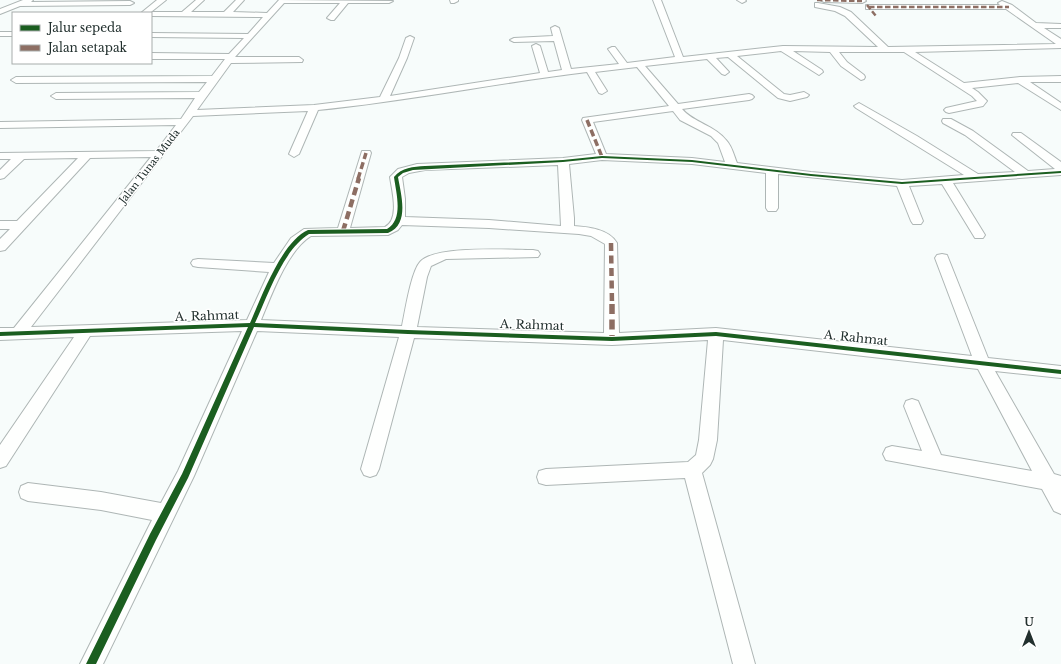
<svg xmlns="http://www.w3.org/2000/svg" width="1061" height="664" font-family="'Libre Baskerville',serif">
<rect width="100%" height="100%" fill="#f7fcfb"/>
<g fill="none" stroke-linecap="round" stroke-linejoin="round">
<g stroke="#aeb6b5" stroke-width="2">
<g id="street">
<path d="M23 0H33L31 2 130 1 134 3 130 5 20 6 0 14V9Z"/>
<path d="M157 0H166L151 12H182L196 0H204L191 12H224L236 0H244L233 12 267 13 279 0 393 1 389 3H348L334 20H331L327 18 340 3H284L235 57H299L303 60 302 62 231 63 197 110 314 105 380 97 399 58 406 38 410 36 414 38 407 58 390 96 540 73 532 46 536 44 540 46 548 72 562 70 554 41 514 42 510 40 514 38 553 36 551 28 555 26 559 28 571 69 619 64 608 49 612 47H615L627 63 675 57 653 0H661L683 57 783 46 878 47 845 16 835 11 815 7V3H818L840 7 851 12 888 47 1056 44 1006 9H866V5H1000L998 3 1002 1 1012 5 1036 23 1061 24V28H1044L1061 39V48L915 52 964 83 1020 77 1061 76V82H1030L1061 103V110L1018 83 972 88 978 92 987 101 983 106 949 113 946 112 944 110 946 108 977 101 972 96 904 52H839L847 62 864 75 865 77 864 79 861 80 841 66 830 52 793 51 822 70 823 72 819 75 781 51 737 56 784 94 790 95 804 92 809 95 807 97 790 101 778 98 728 57 716 58 729 72 725 75 722 74 707 59 645 66 678 104 749 94 752 95 754 97 752 99 749 100 682 109C694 123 714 125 726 140 732 146 734 156 737 163L811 172 902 180 964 175 856 108 854 106 859 103 917 136 978 174 1015 172 965 135 943 123 942 121 943 119H951L973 131 1028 171 1055 169 1012 135 1013 133H1021L1061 162V175L953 183 985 235 983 238H975L942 184 909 186 923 221 921 224H913L911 221 897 186 778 174V208L776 211H768L766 208V173L692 164 602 160 569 164 574 218V226C588 227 609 229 617 243L619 333 716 328 972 356 935 258 937 255 942 254 947 255 988 358 1061 366V378L995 371 1054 474 1061 476V514L1054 511 1042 489 886 460 883 454 886 448 892 446 922 451 904 406 906 401 912 399 918 401 941 455 1032 471 978 369 723 340 717 440 713 459 710 465 702 473 755 664H733L685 478 546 485 539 483 537 477 539 471 546 469 688 462 696 455 699 440 708 340 612 345 414 338 379 469 376 475 370 477 364 475 361 469 399 337 257 331 194 476 103 664H80L152 520 101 510 28 501 21 498 19 492 21 486 28 483 101 492 161 503 178 471 242 331 90 336 6 466 0 468V445L74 337 0 340V328H14L151 157 90 158 5 250 0 251V239L10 229H0V221H17L78 158 24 159 4 178 0 179V170L11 159H0V153L156 151 176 125 0 128V122L181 119 195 98 56 99 51 96 56 93 199 92 207 82 16 83 11 80 16 77 212 76 225 59H151V53L229 54 244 38 151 37V33L248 34 263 17 151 16V13H141ZM637 67 669 106 583 118 582 120 596 154 563 158 417 164 398 169 390 177C392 191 400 219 385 227L350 228 371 153 370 151H362L338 228 304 229 291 238 274 263 198 259 193 260 191 263 193 266 198 267 269 272 247 320 31 327 193 116 308 111 289 154 294 157 299 154 318 110C408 101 497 83 587 72L599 93 602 94 607 91 595 72ZM673 111 680 120 711 136 718 143 725 162 692 158 606 154 593 122ZM558 165 561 226 489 220 405 217V199L402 177 409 173 425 170ZM402 225 489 228 579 234 591 236 605 244 604 333 417 327 427 277 431 266 446 259 538 257 540 254 538 251 533 250C510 250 434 245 420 262 411 272 405 312 402 326L261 320C272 294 287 251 311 236L388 235 398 230Z"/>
<path d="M450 0H458V1L454 3H451Z"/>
<path d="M737 0H745L746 1 742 3Z"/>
<path d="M820 0H865L866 1 862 3 824 2Z"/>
<rect x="0" y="32" width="13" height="4"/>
</g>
</g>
<use href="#street" fill="#fefffe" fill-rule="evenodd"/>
<g stroke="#8d6e63" stroke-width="2.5" stroke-dasharray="5.5 2.5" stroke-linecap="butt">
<path d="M817 0 862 1"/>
<path d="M867 5 876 16"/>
<path d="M869 7H1009"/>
</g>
<g stroke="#8d6e63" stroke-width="3.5" stroke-dasharray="7 3.5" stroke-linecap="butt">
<path d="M587 120 602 157"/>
<path d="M358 179 366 153"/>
</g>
<g stroke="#8d6e63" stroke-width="4.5" stroke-dasharray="8 4.5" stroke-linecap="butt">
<path d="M343 231 359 178"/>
<path d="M611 243 612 305"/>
</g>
<path stroke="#8d6e63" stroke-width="5.5" stroke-dasharray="10 5.5" stroke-linecap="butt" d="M612 304V339"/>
<g stroke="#fff" stroke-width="2">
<path id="cycleway" d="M602 156 692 160 811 174 902 182 1061 171V173L902 184 811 176 692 162 602 158 563 162 413 170 403 173 398 177C401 195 410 224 388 233L309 234C283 250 268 295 255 323L408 330 612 337 716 332 1061 370V374L716 336 612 341 408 334 254 327 188 478 156 540 96 664H86L150 534 182 474 248 327 0 336V332L250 323C261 298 282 241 308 230L387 229C404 219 396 193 394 177 402 167 413 167 425 166L563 160Z"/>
</g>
<use href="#cycleway" fill="#1b5e20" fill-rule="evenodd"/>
</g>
<g text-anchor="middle" stroke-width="3" stroke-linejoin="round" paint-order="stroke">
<g font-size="10" fill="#22302e" stroke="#fff">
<text transform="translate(149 166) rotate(-52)" y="4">Jalan Tunas Muda</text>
</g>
<g font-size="12" fill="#22302e" stroke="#fff">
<text transform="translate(207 316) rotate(-2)" y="4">A. Rahmat</text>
<text transform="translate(532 325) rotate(2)" y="4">A. Rahmat</text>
<text transform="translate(856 338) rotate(6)" y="4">A. Rahmat</text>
</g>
</g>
<rect x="12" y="12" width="140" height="52" fill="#ffffff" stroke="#a7acab"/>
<rect x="20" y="25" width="20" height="6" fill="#1b5e20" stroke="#a7acab"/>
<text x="48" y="32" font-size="12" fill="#22302e">Jalur sepeda</text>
<rect x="20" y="45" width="20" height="6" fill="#8d6e63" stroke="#a7acab"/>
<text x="48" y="52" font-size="12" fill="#22302e">Jalan setapak</text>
<g transform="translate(1029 632)" stroke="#ffffff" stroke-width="3" paint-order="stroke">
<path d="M0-3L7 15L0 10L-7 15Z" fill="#22302e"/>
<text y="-6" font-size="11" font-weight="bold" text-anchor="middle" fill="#22302e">U</text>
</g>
</svg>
